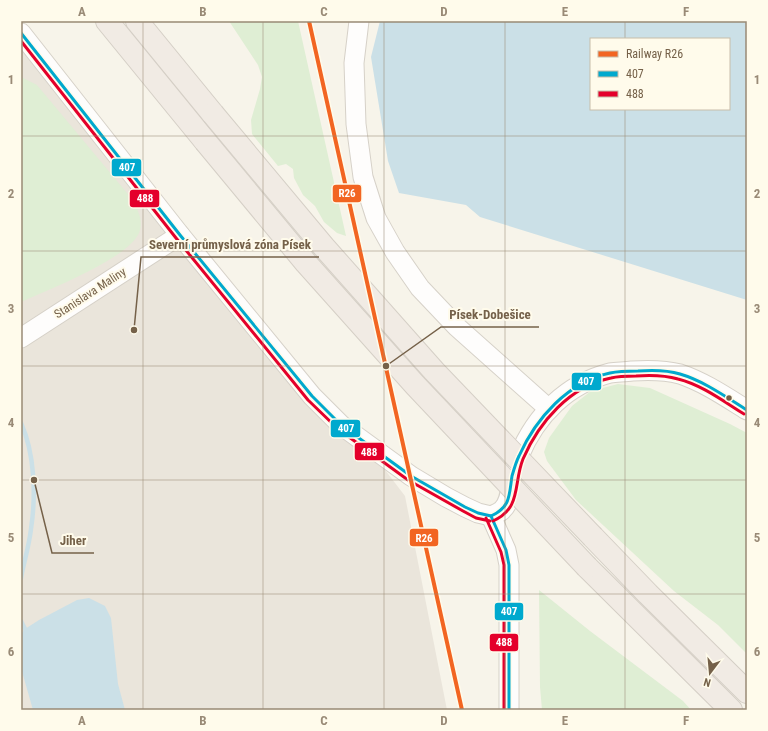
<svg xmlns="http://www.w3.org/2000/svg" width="768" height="731" font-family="'Roboto Condensed',sans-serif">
<rect width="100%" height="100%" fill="#f7f4ea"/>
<path fill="#eae5db" d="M21 49 60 96 382 466 405 496 447 710H21Z"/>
<g fill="#dfeed4">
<path d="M229 21H298L346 236 337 233 324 222 315 206 303 195 294 178 293 169 286 164 278 166 252 134 251 120 260 89 262 77 258 65Z"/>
<path d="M21 77 37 85 132 199C137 209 143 218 140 230 134 257 45 291 21 302Z"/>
<path d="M618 384 650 388 730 424 747 433V654L718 625 674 591 576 500 547 461 544 452 549 438 572 406 591 391Z"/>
<path d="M539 590 590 631 683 701 691 710H542L540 687Z"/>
</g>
<g fill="#cbe0e7" fill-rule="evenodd">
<path d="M380 21H747V300L480 217 466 205 399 193 388 161 371 57ZM591 39H729V109H591Z"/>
<path d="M89 598 105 606 111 618 118 684 125 710H33L21 668V634L25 629 39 620 77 600Z"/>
</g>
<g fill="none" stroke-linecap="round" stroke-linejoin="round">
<g stroke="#cbe0e7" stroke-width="4.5">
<path d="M21 423C35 454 36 496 31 529 29 546 24 562 21 578"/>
<path d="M21 621 27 633"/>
</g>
<g stroke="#d6d1c8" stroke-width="21">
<g id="minor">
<path d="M359 21 354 63 356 124 363 177 376 218 395 252 420 288 457 327 549 409"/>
<path d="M21 33 180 235 312 396 341 425 411 476 446 497 465 507 478 513 491 516"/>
<path d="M21 338 180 235"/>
<path d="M491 516C495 514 499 513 502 510 512 501 510 485 513 473 515 467 517 461 519 456 536 415 567 384 610 373 617 372 625 372 632 371 647 370 665 370 680 374 704 382 726 397 747 410"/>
<path d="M491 516 506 550 509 565V710"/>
</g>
</g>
<g stroke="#d5cfc6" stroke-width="24">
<g id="highway">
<path d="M107 21 205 141"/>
<path d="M137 21 213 114"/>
<path d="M593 537 648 594 747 692"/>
<path d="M587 567 731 710"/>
</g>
</g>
<use href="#minor" stroke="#fefdfc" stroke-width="19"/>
<use href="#highway" stroke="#f1ebe4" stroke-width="22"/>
<g stroke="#d5cfc6" stroke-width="24" stroke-linecap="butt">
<g id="highway-bridge">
<path d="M213 114 324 247 434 371 593 537"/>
<path d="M205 141 306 263 415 385 587 567"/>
</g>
</g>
<use href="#highway-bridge" stroke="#f1ebe4" stroke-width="22"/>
<g stroke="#fffbeb" stroke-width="6">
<g id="bus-1">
<path d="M21 33 180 235 312 396 341 425 411 476 465 507 478 513 491 516"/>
<path d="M491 516C511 507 509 495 512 476 514 469 516 462 519 456 536 418 568 382 610 373 619 371 629 371 638 371 652 370 667 370 680 374 704 381 726 397 747 410"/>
<path d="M491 516 506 550 509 565V710"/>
</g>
</g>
<g stroke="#fffbeb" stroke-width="6">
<g id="bus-2">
<path d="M21 41 176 238 308 400 338 429 408 480 463 511 476 518 490 521"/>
<path d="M486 518 501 552 504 565V710"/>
<path d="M493 521C522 508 513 484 523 459 539 422 570 386 611 378 619 376 628 376 636 376 649 375 664 375 678 379 702 385 723 401 744 414"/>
</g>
</g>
<use href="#bus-1" stroke="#00a9ce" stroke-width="3"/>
<use href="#bus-2" stroke="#e4002b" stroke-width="3"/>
<g stroke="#fffbeb" stroke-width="7">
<path id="rail-1" d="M309 21 462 710"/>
</g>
<use href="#rail-1" stroke="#f26522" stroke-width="4"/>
</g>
<path fill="none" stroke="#998a76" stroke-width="1" stroke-opacity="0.55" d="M143 21V710M263 21V710M384 21V710M505 21V710M625 21V39M625 109V710M21 136H747M21 251H747M21 366H747M21 480H747M21 594H747"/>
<circle fill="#756149" stroke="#fffbeb" stroke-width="1.5" cx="729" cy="398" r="3.5"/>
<g text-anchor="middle" stroke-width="4" stroke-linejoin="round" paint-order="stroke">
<g font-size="12" fill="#756149" stroke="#fffbeb">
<text transform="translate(90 293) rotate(-33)" y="4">Stanislava Maliny</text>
</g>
</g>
<path fill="none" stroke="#756149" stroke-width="1.5" d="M134 330L141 257H319M386 366L441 327H539M34 480L52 553H94"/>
<g fill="#756149" stroke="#fffbeb" stroke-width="1.5">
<circle cx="134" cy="330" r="4"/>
<circle cx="386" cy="366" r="4"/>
<circle cx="34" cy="480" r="4"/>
</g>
<g font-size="13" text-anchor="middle" font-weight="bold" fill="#756149" stroke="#fffbeb" stroke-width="4" stroke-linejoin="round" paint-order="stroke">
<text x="230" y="249">Severní průmyslová zóna Písek</text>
<text x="490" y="319">Písek-Dobešice</text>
<text x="73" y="545">Jiher</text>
</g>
<g stroke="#fffbeb" stroke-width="1.5">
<rect x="111" y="158" width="31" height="19" rx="4" fill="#00a9ce"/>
<rect x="332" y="184" width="30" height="19" rx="4" fill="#f26522"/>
<rect x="129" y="189" width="31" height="19" rx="4" fill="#e4002b"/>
<rect x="571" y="372" width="31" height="19" rx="4" fill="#00a9ce"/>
<rect x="330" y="419" width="31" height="19" rx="4" fill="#00a9ce"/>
<rect x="354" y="442" width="31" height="19" rx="4" fill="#e4002b"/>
<rect x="409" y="528" width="30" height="19" rx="4" fill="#f26522"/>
<rect x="494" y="602" width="30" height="19" rx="4" fill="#00a9ce"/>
<rect x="489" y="633" width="30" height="19" rx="4" fill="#e4002b"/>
</g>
<g font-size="11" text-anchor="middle" font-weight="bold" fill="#fff">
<text x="127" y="171">407</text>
<text x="347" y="197">R26</text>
<text x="145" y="202">488</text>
<text x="586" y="385">407</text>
<text x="346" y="432">407</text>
<text x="369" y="456">488</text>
<text x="424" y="542">R26</text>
<text x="509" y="615">407</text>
<text x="504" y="646">488</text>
</g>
<rect width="768" height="731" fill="none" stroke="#fffbeb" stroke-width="44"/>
<rect x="590" y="38" width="140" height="72" fill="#fffbeb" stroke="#c8bdaa"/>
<rect x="598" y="51" width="20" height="6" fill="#f26522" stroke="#c8bdaa"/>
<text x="626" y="58" font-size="12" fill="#756149">Railway R26</text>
<rect x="598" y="71" width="20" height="6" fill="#00a9ce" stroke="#c8bdaa"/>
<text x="626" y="78" font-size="12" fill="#756149">407</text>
<rect x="598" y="91" width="20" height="6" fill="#e4002b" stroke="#c8bdaa"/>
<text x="626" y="98" font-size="12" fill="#756149">488</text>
<g transform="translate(710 673) rotate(196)" stroke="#fffbeb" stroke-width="3" paint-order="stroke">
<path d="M0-3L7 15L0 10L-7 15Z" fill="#756149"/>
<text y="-6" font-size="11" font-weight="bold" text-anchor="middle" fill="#756149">N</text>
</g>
<rect x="22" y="22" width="724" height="687" fill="none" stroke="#998a76" stroke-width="1.5"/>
<g font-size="13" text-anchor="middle" font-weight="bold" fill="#998a76">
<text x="82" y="16">A</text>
<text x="203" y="16">B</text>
<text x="324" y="16">C</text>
<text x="444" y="16">D</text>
<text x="565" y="16">E</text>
<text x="686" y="16">F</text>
<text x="11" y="84">1</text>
<text x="757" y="84">1</text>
<text x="11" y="198">2</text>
<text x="757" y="198">2</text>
<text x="11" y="313">3</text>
<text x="757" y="313">3</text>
<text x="11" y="427">4</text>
<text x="757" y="427">4</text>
<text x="11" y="542">5</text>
<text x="757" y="542">5</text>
<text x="11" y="656">6</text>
<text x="757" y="656">6</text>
<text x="82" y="725">A</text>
<text x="203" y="725">B</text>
<text x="324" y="725">C</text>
<text x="444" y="725">D</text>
<text x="565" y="725">E</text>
<text x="686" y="725">F</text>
</g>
</svg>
